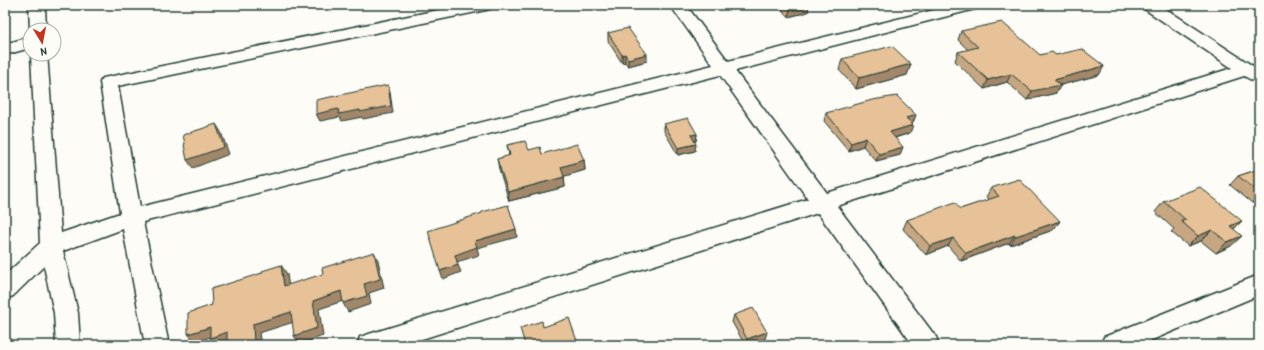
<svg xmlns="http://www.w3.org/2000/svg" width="1264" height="350" font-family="'Patrick Hand',sans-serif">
<rect width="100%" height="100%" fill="#fdfcf7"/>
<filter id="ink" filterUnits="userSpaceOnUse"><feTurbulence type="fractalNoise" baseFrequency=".025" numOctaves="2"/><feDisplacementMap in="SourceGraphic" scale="8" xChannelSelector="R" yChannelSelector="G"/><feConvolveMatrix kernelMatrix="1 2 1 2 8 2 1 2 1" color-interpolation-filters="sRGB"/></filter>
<g filter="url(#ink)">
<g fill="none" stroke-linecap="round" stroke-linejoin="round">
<g stroke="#1f3d34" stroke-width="3">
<g id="minor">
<path d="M29 5H45L46 30H30Z"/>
<path d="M463 5H494L492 8 486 10 118 86 140 207 713 65 670 5H686L728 61 954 5H981L979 8 735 71 827 193 1232 68 1143 8 1141 5H1160L1259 70V84L1244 76 837 206 936 337 939 345H913L818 213 403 345H357L360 337 369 334 808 199 720 75 143 222 169 345H145L123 229 63 251 78 313 80 345H56L54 313 44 266 13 296 5 299V275L40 243 31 54H47L61 233 120 213 100 82 103 78Z"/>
<path d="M30 37V48L5 55V44Z"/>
<path d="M1259 275V295L1140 345H1101L1104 337Z"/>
</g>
</g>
<use href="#minor" fill="#fdfcf7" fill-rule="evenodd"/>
</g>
<g fill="#c7a682" stroke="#1f3d34">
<path d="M778 5H809L808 12 788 17Z"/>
<path d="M961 31 1040 55H1056L1104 66 1099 75 1061 85 1056 93 1027 100 1007 82 984 89 955 61 958 52 968 50 958 40Z"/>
<path d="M608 33 647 61 628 66 625 62 622 63 608 41Z"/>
<path d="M842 59 911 64 907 75 856 89 839 70Z"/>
<path d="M826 113 913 123H911L910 133 895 138 900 155 876 161 863 146 849 151 824 121Z"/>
<path d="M664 124 697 134 696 141H694L695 151 678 155 664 131Z"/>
<path d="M507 145 529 150 542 154 584 160 585 170 564 176 565 187 509 201 499 169 497 159 509 156Z"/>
<path d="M1259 169V200L1252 203 1230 185 1238 176Z"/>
<path d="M991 188 1060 221 1053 230 1010 245 1009 243 961 261 948 246 926 255 903 229 907 220 960 209 989 200 986 197Z"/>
<path d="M1164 201 1233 229 1231 246 1216 253 1201 241 1188 246 1171 232 1174 229 1155 212Z"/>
<path d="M734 315 765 339 748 345H745L732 322Z"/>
</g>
<g fill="#a2876a" stroke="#1f3d34">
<path d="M809 5 808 12 788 17 790 10Z"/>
<path d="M625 54V62L622 63V55Z"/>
<path d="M647 54V61L628 66V59Z"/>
<path d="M911 64 907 75 856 89 859 78Z"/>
<path d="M1104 66 1099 75 1061 85 1056 93 1027 100 1032 91 1054 80Z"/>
<path d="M1011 74 1007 82 984 89 988 80Z"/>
<path d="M388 85 390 92 393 113 363 119 362 117 342 121 340 117 320 121 316 114Z"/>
<path d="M916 115 913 123 903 126 906 118Z"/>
<path d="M216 124 221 132 229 154 193 168 187 160Z"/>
<path d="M913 125 910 133 887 140 890 132Z"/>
<path d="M697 134 696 141 690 142 691 135Z"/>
<path d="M866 138 863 146 849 151 851 143Z"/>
<path d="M696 144 695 151 678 155V148Z"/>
<path d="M903 147 900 155 876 161 879 154Z"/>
<path d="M584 160 585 170 562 177 561 167Z"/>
<path d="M564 177 565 187 509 201 508 192Z"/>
<path d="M1259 195V200L1252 203Z"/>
<path d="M1060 221 1053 230 1010 245 1016 236Z"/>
<path d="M1242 221 1231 232 1219 237 1230 226Z"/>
<path d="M516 229 517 237 477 248 479 255 457 262 455 255 475 241Z"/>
<path d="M1212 230 1201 241 1188 246 1198 236Z"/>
<path d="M1015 235 1009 243 961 261 966 253Z"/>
<path d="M1242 236 1231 246 1216 253 1227 242Z"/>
<path d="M953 238 948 246 926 255 930 246Z"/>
<path d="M374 252 378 260 384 288 369 293 371 304 348 312 343 303 364 284Z"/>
<path d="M281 265 287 274 290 295 284 286Z"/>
<path d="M458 265 461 272 443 279 440 271Z"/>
<path d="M341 291 346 300 319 309 323 336 300 344 294 336 313 301Z"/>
<path d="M291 312 297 321 259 333 261 345H250L253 324Z"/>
<path d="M210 327 217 335 195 342 188 334Z"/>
<path d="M227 332 234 341 220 345H216L210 338Z"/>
<path d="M767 332 765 339 748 345H746L747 339Z"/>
<path d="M577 341 578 345H565Z"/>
</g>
<g fill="#e7c197" stroke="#1f3d34">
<path d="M785 5H809L790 10Z"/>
<path d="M1002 22 1040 55 1052 52 1056 55 1082 49 1104 66 1054 80 1061 85 1032 91 1011 74 988 80 958 52 978 47 961 31Z"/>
<path d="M628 28 647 54 628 59 625 54 622 55 608 33Z"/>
<path d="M892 46 911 64 859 78 842 59Z"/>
<path d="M388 85 391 106 360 112V110L339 114 338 109 316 114V100Z"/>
<path d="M897 96 916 115 906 118 913 125 890 132 903 147 879 154 866 138 851 143 826 113 872 100Z"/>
<path d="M688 118 697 134 691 135 696 144 678 148 664 124Z"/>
<path d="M216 124 224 147 187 160 184 145 185 144 183 135Z"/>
<path d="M525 141 529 150 540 147 542 154 577 144 584 160 561 167 564 177 508 192 497 159 510 155 507 145Z"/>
<path d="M1259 169V192L1238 176Z"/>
<path d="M1019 179 1060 221 1016 236 1015 235 966 253 953 238 930 246 907 220 955 202 960 209 999 196 991 188Z"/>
<path d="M1200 187 1242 221 1230 226 1242 236 1227 242 1212 230 1198 236 1181 221 1186 220 1164 201Z"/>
<path d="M508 205 516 229 475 241 477 247 455 255 458 265 440 271 428 231 482 213V212Z"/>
<path d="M374 252 380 279 364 284 367 296 343 303 341 291 313 301 317 328 294 336 291 312 253 324 254 344 250 345H227V332L210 338V327L188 334V313L212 305 211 289 262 273V271L281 265 284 286 323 274 322 268Z"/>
<path d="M753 308 767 332 747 339 734 315Z"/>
<path d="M569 318 577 341 565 345H525L520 328 542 321 543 327Z"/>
</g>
</g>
<rect width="1264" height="350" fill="none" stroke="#fdfcf7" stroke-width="20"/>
<rect x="10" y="10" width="1244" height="330" fill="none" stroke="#1f3d34" stroke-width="1.5" filter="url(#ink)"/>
<g transform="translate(42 42) rotate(170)"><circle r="19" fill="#fdfcf7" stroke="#a4b0a9"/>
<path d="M0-3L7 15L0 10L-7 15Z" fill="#c8321e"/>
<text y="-6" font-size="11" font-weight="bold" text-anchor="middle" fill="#1f3d34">N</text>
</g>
</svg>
